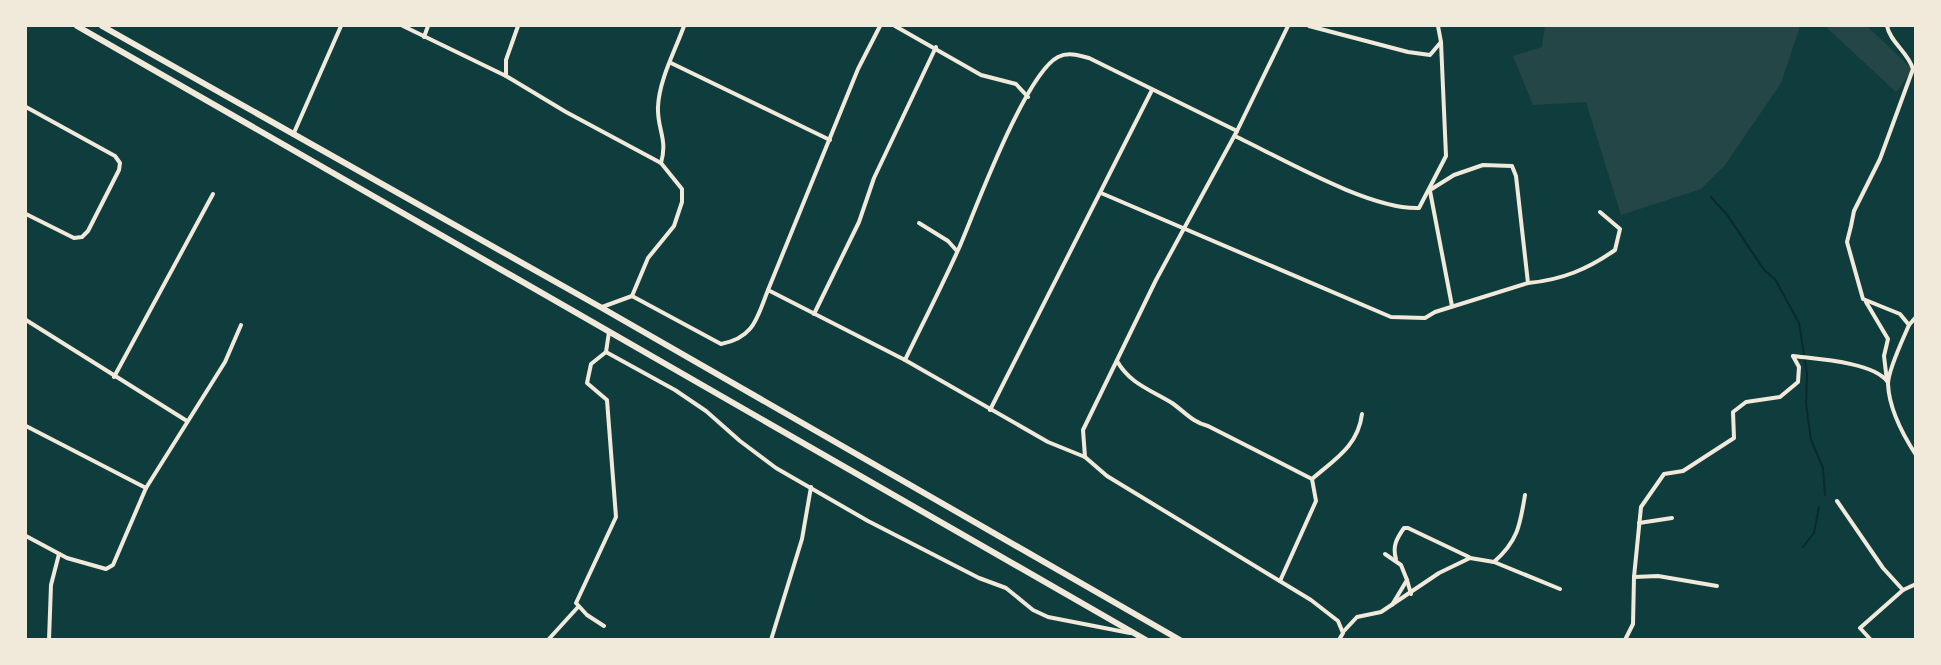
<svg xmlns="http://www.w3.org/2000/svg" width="1941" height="665" font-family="Inter,sans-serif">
<rect width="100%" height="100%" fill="#0f3d3e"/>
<g fill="#244646">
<path d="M1545 26H1800L1781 83 1725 165 1701 189 1621 215 1586 102 1533 105 1513 56 1542 47Z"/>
<path d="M1825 26H1867L1913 70 1896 92Z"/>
</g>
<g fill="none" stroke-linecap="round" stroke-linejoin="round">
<g stroke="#0a2a2b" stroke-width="2">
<path d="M1711 197 1728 216 1764 270 1775 279 1799 323 1807 374 1806 404 1811 440 1823 468 1825 495"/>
<path d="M1803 547 1814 533 1819 507"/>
</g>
<g stroke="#f1e9da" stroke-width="4">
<path d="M403 26 506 76 566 112 661 163"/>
<path d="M880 26 858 69 768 290 905 360 1048 442 1085 457 1107 476 1311 600 1338 621 1343 633 1339 640"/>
<path d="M895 26 981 75 1016 84 1028 97"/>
<path d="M1309 26 1408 52 1430 55 1441 42 1438 26"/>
<path d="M1887 26C1890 42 1908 52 1913 69L1880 159 1854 211 1851 226 1847 242 1863 299 1900 314 1909 325C1903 339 1888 370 1888 384 1889 408 1903 435 1916 455"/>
<path d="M424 37 428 26"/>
<path d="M671 63 830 140"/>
<path d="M506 76V60L518 26"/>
<path d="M26 107 115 156 120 163 119 170 88 231 82 237 74 238 26 214"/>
<path d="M293 135 341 26"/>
<path d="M1235 136C1281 158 1370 210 1419 208L1446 156 1441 42"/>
<path d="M1430 191 1452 306"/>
<path d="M1101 193 1391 317 1425 318 1435 312 1528 283 1516 176 1512 166 1483 165 1454 175 1430 190"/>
<path d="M919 223 948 241 957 251"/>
<path d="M1528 283C1562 280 1588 269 1615 250L1620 229 1600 212"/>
<path d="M632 296 648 258 674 226 682 202V189L661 163C668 139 657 129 658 107 659 80 675 51 684 26"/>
<path d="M1866 302 1888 339 1884 356 1887 381"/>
<path d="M602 307 632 296 721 344C754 338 757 318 768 290"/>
<path d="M814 314 859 222 874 178 936 47"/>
<path d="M26 320 187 421"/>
<path d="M1909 325 1916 317"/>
<path d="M606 352 675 390 706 411 740 441 776 468 868 521 979 578 1006 588 1033 610 1048 617 1130 633"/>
<path d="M1793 356C1817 359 1872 362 1887 381"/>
<path d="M905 360C923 323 942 286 959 248 975 211 1025 74 1058 57 1068 52 1078 55 1089 58L1237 131"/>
<path d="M1117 361C1130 384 1151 390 1172 403 1185 412 1192 422 1208 426L1312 479 1316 501 1280 581"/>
<path d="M114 377 213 194"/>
<path d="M990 410 1152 90"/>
<path d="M26 426 146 488"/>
<path d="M1085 457 1083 430 1156 280 1237 131 1288 26"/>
<path d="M1312 479C1335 459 1358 446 1362 414"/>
<path d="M1837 501 1883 568 1903 590 1860 628 1871 640"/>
<path d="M1639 523 1672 518"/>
<path d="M26 536 67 558 106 569 113 565 146 488 225 362 241 325"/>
<path d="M1385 554 1401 565 1407 580 1392 605"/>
<path d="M1396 559C1392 546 1397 538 1404 528H1408L1469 557"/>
<path d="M1494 562 1560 589"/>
<path d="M1634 577 1658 576 1717 586"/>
<path d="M1407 580 1411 594"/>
<path d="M1903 590 1916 584"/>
<path d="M604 626 587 615 576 603 616 517 607 400 587 383 591 364 606 352 609 332"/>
<path d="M1343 632 1357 617 1381 612 1439 573 1470 558 1494 562C1518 541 1520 525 1525 495"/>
<path d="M49 640 51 585 59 554"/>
<path d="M548 640 578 607"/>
<path d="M771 640 802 539 811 487"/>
<path d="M1625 640 1633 624 1634 577 1641 507 1664 474 1683 471 1734 438 1733 412 1746 402 1780 397 1798 382 1799 367 1793 356"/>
</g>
<g stroke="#f1e9da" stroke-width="6">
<path d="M77 26 1146 640"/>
<path d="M102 26 602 308 1180 640"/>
</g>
</g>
<rect width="1941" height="665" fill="none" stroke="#f1e9da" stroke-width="54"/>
</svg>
